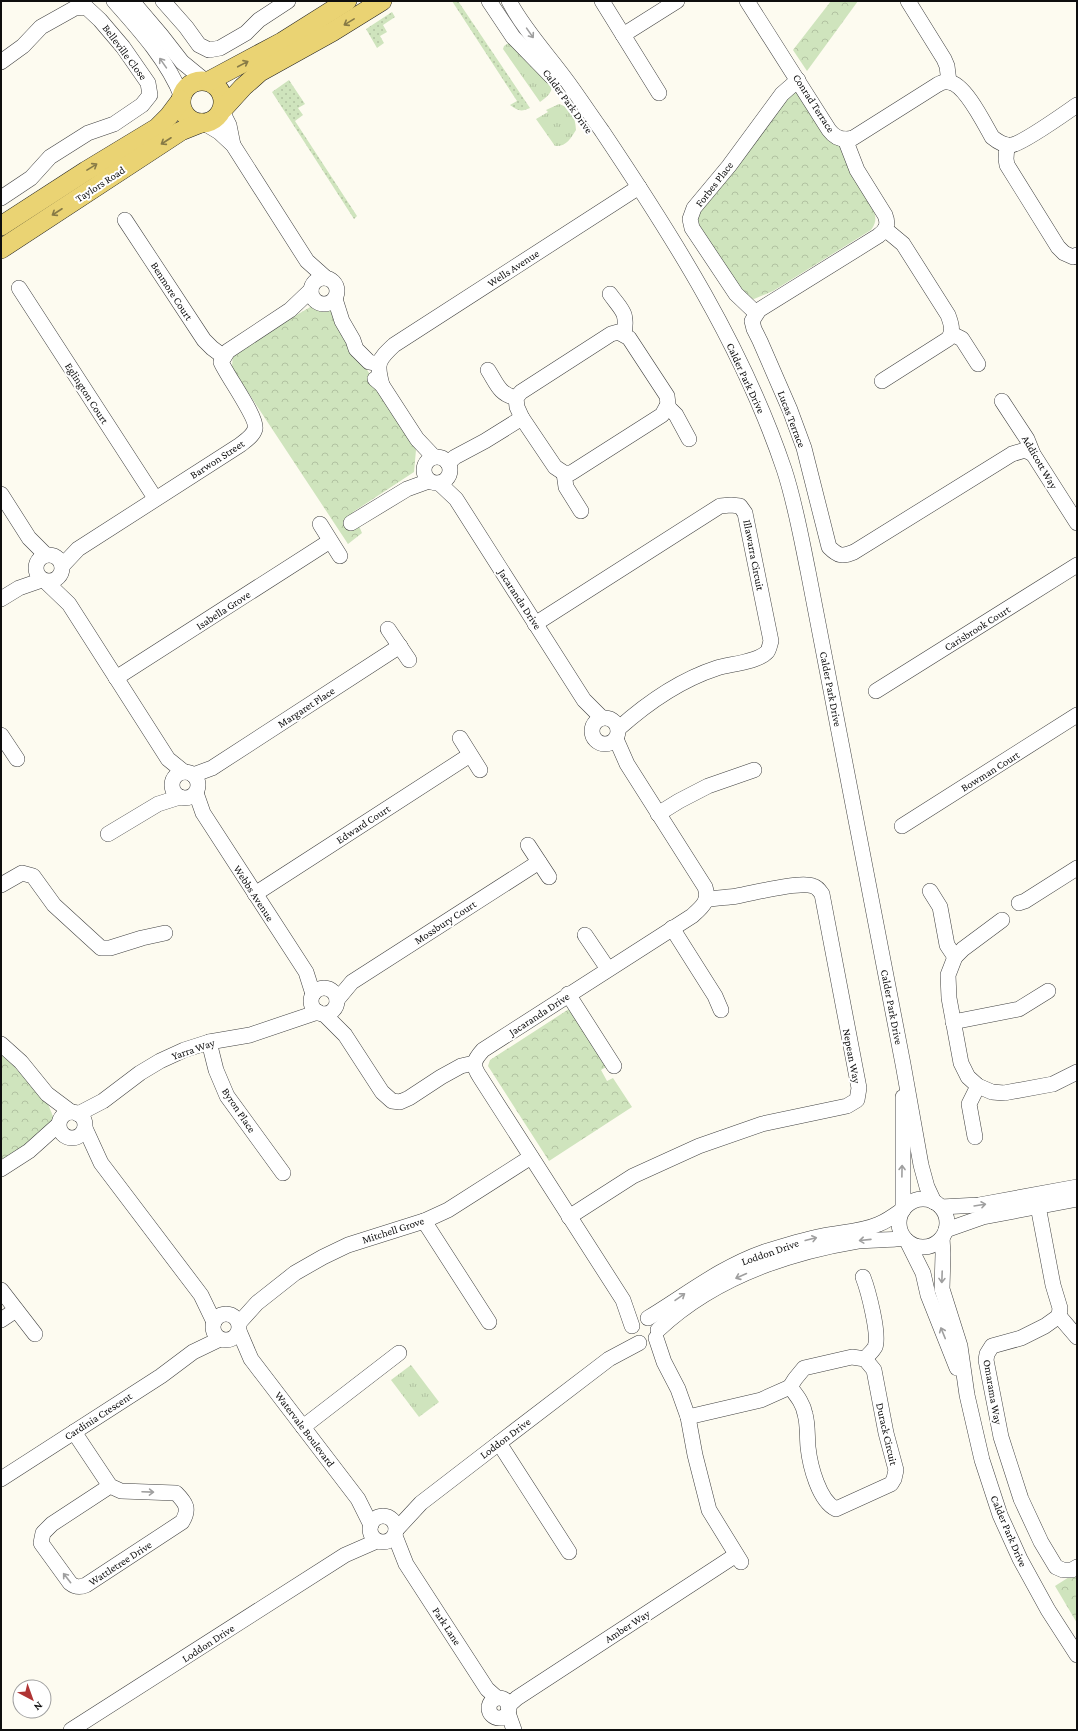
<svg xmlns="http://www.w3.org/2000/svg" width="1078" height="1731" font-family="'Crimson Pro',serif">
<defs>
<pattern id="grass-tufts" width="24" height="20" patternUnits="userSpaceOnUse"><rect width="24" height="20" fill="#cfe4bd"/><path d="M3 7l-1-3M5 7V3M7 7l1-3M15 17l-1-3M17 17v-4M19 17l1-3" fill="none" stroke="#b1c2a1"/></pattern>
<pattern id="park-crowns" width="20" height="18" patternUnits="userSpaceOnUse"><rect width="20" height="18" fill="#cfe4bd"/><path d="M2 6a3 3 0 1 1 6 0M12 15a3 3 0 1 1 6 0" fill="none" stroke="#b1c2a1"/></pattern>
<pattern id="garden-dots" width="8" height="8" patternUnits="userSpaceOnUse"><rect width="8" height="8" fill="#cfe4bd"/><path d="M2 2h.1M6 6h.1" fill="none" stroke="#b1c2a1" stroke-width="1.8" stroke-linecap="round"/></pattern>
</defs>
<rect width="100%" height="100%" fill="#fdfbf0"/>
<g fill="url(#grass-tufts)">
<path d="M510 42 551 81C554 92 548 96 540 102L503 49 504 46Z"/>
<path d="M559 104C572 108 575 117 576 130 571 138 566 147 555 146L536 119 548 112 546 110Z"/>
<path d="M411 1365 439 1402 419 1417 391 1380Z"/>
</g>
<g fill="url(#park-crowns)">
<path d="M831 1H858L807 71 793 50Z"/>
<path d="M791 91 797 92 829 139 841 147 873 208C876 217 877 222 871 230L773 291 754 299 746 297 696 224 698 207Z"/>
<path d="M312 306 330 309 416 450 414 472 353 512 362 533 348 544 232 368 233 352Z"/>
<path d="M569 1009 606 1067 601 1070 607 1081 613 1078 632 1107 549 1161 488 1066 490 1060Z"/>
<path d="M1 1052 48 1104 54 1119 52 1127 1 1161Z"/>
<path d="M1077 1572V1623L1055 1586Z"/>
</g>
<g fill="url(#garden-dots)">
<path d="M452 1H458L530 108C521 112 518 111 510 105L517 101Z"/>
<path d="M392 12 395 17 383 25 387 32 380 36 384 43 377 48 366 29Z"/>
<path d="M289 80 305 104 298 108 303 115 295 121 357 216 354 219 272 92Z"/>
</g>
<g fill="none" stroke-linecap="round" stroke-linejoin="round">
<g stroke="#414141" stroke-width="16">
<g id="minor">
<path d="M114 1C139 29 168 61 182 97"/>
<path d="M132 1 161 35 182 62 204 80"/>
<path d="M163 1 186 27 199 45 209 50 220 48 246 33 259 20 288 1"/>
<path d="M489 1 513 37 552 77"/>
<path d="M509 1C526 33 552 59 572 88 582 102 592 117 602 131 673 237 743 347 784 469 795 502 801 537 808 571L903 1064 921 1165 927 1187 934 1202"/>
<path d="M602 1 659 93"/>
<path d="M747 1 829 130C835 138 843 141 853 138L937 85C940 83 945 81 949 82 965 84 984 123 992 137 998 142 1004 146 1012 145 1025 142 1064 114 1077 105"/>
<path d="M908 1 944 59 947 66 949 82"/>
<path d="M623 35 677 1"/>
<path d="M1 62 23 46 41 27 75 8 86 7 100 20 123 47 148 83 150 95 142 105 114 124 88 133 50 157 31 178 1 198"/>
<path d="M222 111 229 125 233 145"/>
<path d="M204 123 219 132 233 145 307 261 326 278"/>
<path d="M845 139 857 170 885 215C889 225 886 230 878 236L759 310 752 321 754 329 760 341 790 410 804 448 829 547C838 556 842 557 854 552L1012 454 1025 450 1033 454"/>
<path d="M1007 145 1006 159 1007 165 1058 247 1064 253 1073 257 1077 255"/>
<path d="M125 220 204 340 212 348 224 357"/>
<circle cx="324" cy="291" r="13"/>
<path d="M19 288 155 498"/>
<path d="M610 294C622 311 628 312 624 334"/>
<path d="M335 299 342 321 353 340 356 349 369 362 379 364"/>
<path d="M756 313 736 294 692 228 690 219 694 208 729 166 782 94 798 80"/>
<path d="M618 332 629 338 667 396 668 404 662 415 571 473H564L555 467 522 418 517 407 516 398 521 392 611 334Z"/>
<path d="M952 334 962 339 978 364"/>
<path d="M488 370C497 384 499 394 516 398"/>
<path d="M375 379 382 385 417 439 434 457"/>
<path d="M882 381 948 339C954 331 951 323 948 315L903 244 885 229"/>
<path d="M382 385C376 363 378 360 394 345L639 187"/>
<path d="M1002 401 1027 439 1033 454 1077 523"/>
<path d="M667 406 676 415 689 439"/>
<circle cx="437" cy="470" r="13"/>
<path d="M448 463 455 457 485 441 522 418"/>
<path d="M564 473 566 487 581 511"/>
<path d="M439 483 456 499 584 700 602 718"/>
<path d="M1 494 29 538 46 555"/>
<path d="M351 523 407 489 429 481"/>
<path d="M320 524 340 556"/>
<circle cx="49" cy="568" r="13"/>
<path d="M62 566 78 549 240 445C245 441 253 436 255 429 258 418 227 376 221 362L228 351 290 310 311 290"/>
<path d="M45 581 69 604 168 759 184 772"/>
<path d="M1 599 19 588 42 580"/>
<path d="M535 624 720 506 731 505 740 506 745 513 771 641C770 644 769 650 767 652 758 662 730 664 717 668 680 680 647 703 618 729"/>
<path d="M388 629 409 660"/>
<path d="M116 678 330 541"/>
<path d="M876 691 1077 565"/>
<circle cx="605" cy="731" r="13"/>
<path d="M1 735 17 759"/>
<path d="M460 738 480 770"/>
<path d="M616 739 627 764 705 887C710 901 702 907 692 916L483 1050C473 1061 472 1065 480 1077L623 1300 632 1326"/>
<circle cx="185" cy="785" r="13"/>
<path d="M193 775 212 768 400 646"/>
<path d="M196 793 203 813 306 972 313 994"/>
<path d="M658 814 679 801 708 786 754 770"/>
<path d="M902 826 1077 715"/>
<path d="M108 834 158 804 180 797"/>
<path d="M528 845 549 877"/>
<path d="M1 885 22 873 33 876 54 905 101 948H110L142 938 165 933"/>
<path d="M930 891 940 907 947 945 955 957"/>
<path d="M255 894 470 755"/>
<path d="M1019 903 1025 901 1077 868"/>
<path d="M1002 920 963 949 955 957 948 975 949 998 961 1063 968 1077 978 1086 992 1092 1004 1093 1053 1084 1077 1072"/>
<path d="M672 928 715 996 721 1010"/>
<path d="M585 935 608 969"/>
<circle cx="324" cy="1001" r="13"/>
<path d="M568 994 614 1066"/>
<path d="M337 1000 352 982 539 862"/>
<path d="M324 1014 345 1035 382 1092 392 1101 400 1102 409 1098 441 1077 461 1066 474 1063"/>
<path d="M953 1022 1019 1009 1048 991"/>
<path d="M209 1042 216 1070 227 1096 283 1173"/>
<path d="M1 1044 21 1062 47 1094 71 1112"/>
<circle cx="72" cy="1125" r="13"/>
<path d="M78 1114 103 1101 140 1073 160 1061 184 1050 209 1042 250 1035 318 1012"/>
<path d="M85 1128 101 1163 201 1295 214 1322"/>
<path d="M975 1137 969 1104 978 1086"/>
<path d="M1 1169 29 1151 58 1125"/>
<circle cx="923" cy="1223" r="24"/>
<path d="M1038 1206 1053 1285 1060 1308 1059 1316 1045 1326 1021 1338 992 1346 987 1354 986 1360 1001 1437 1021 1499 1041 1542 1056 1567 1063 1570H1072L1077 1567"/>
<path d="M941 1207 979 1205 1077 1187"/>
<path d="M903 1210V1097"/>
<path d="M569 1217 633 1176 699 1146 762 1124 847 1106 857 1100 859 1088 822 894C819 890 817 887 813 886 799 881 754 893 737 896 726 898 717 897 706 900"/>
<path d="M424 1221 489 1322"/>
<path d="M946 1230 983 1217 1077 1199"/>
<path d="M942 1238 943 1254 942 1289 960 1346 967 1395 982 1460 1000 1515 1020 1559 1048 1610 1077 1655"/>
<path d="M907 1241 923 1273 928 1295 957 1368"/>
<path d="M863 1277C868 1290 880 1335 875 1347 873 1351 868 1355 865 1359"/>
<path d="M1 1290 35 1334"/>
<circle cx="226" cy="1327" r="13"/>
<path d="M1059 1316 1077 1337"/>
<path d="M648 1318C686 1295 721 1267 764 1252 783 1246 803 1240 822 1236 841 1232 861 1232 879 1224 887 1221 895 1215 902 1210"/>
<path d="M1 1320 16 1310"/>
<path d="M239 1323 257 1303 295 1273 323 1257 348 1245 424 1221 448 1210 531 1157"/>
<path d="M658 1330C712 1279 786 1253 858 1241 873 1239 889 1241 904 1238"/>
<path d="M239 1331 251 1359 358 1499 371 1525"/>
<path d="M656 1338 664 1362 678 1389 688 1417 695 1455 709 1510 741 1562"/>
<path d="M852 1357 865 1359 874 1370 886 1433 896 1470 894 1479 891 1484 836 1509C819 1501 810 1466 808 1447 807 1436 808 1424 805 1414 803 1403 797 1396 790 1387L795 1379 804 1368Z"/>
<path d="M688 1417 761 1400 790 1387"/>
<path d="M303 1427 399 1353"/>
<path d="M74 1432 110 1486 121 1491 176 1493C186 1503 190 1509 182 1522L86 1585C79 1588 75 1587 70 1583L41 1543 43 1533 52 1524 110 1486"/>
<path d="M499 1443 569 1552"/>
<path d="M1 1479 161 1376 193 1352 220 1339"/>
<circle cx="383" cy="1529" r="13"/>
<path d="M396 1530 421 1503 499 1443 609 1359 639 1343"/>
<path d="M395 1536 406 1564 487 1689 497 1698"/>
<circle cx="499" cy="1708" r="10"/>
<path d="M508 1706 517 1698 736 1555"/>
<path d="M508 1713 514 1730"/>
<path d="M71 1730 345 1555 377 1541"/>
</g>
</g>
<g stroke="#1f1f1f" stroke-width="20">
<g id="major">
<circle cx="202" cy="102" r="21"/>
<path d="M209 81 282 42 347 1"/>
<path d="M223 109 243 87 260 72 332 32 382 1"/>
<path d="M1 226 86 171 157 128 169 116 181 100"/>
<path d="M1 249 181 131 201 123"/>
</g>
</g>
<use href="#minor" stroke="#fff" stroke-width="15"/>
<use href="#major" stroke="#ead373" stroke-width="19"/>
</g>
<defs><path id="oneway-shaft" d="M-6 0H5M1.5-3L5.5 0L1.5 3" fill="none" stroke-width="1.6" stroke-linecap="round" stroke-linejoin="round"/></defs>
<g stroke="#877a46">
<use href="#oneway-shaft" transform="translate(349 22) rotate(149)"/>
<use href="#oneway-shaft" transform="translate(243 64) rotate(-28)"/>
<use href="#oneway-shaft" transform="translate(166 141) rotate(147)"/>
<use href="#oneway-shaft" transform="translate(92 167) rotate(-32)"/>
<use href="#oneway-shaft" transform="translate(57 212) rotate(147)"/>
</g>
<g stroke="#9f9f9f">
<use href="#oneway-shaft" transform="translate(530 33) rotate(55)"/>
<use href="#oneway-shaft" transform="translate(163 63) rotate(-125)"/>
<use href="#oneway-shaft" transform="translate(902 1171) rotate(-89)"/>
<use href="#oneway-shaft" transform="translate(980 1205) rotate(-9)"/>
<use href="#oneway-shaft" transform="translate(811 1239) rotate(-14)"/>
<use href="#oneway-shaft" transform="translate(865 1240) rotate(174)"/>
<use href="#oneway-shaft" transform="translate(741 1276) rotate(156)"/>
<use href="#oneway-shaft" transform="translate(942 1277) rotate(92)"/>
<use href="#oneway-shaft" transform="translate(680 1297) rotate(-35)"/>
<use href="#oneway-shaft" transform="translate(943 1333) rotate(-112)"/>
<use href="#oneway-shaft" transform="translate(148 1492) rotate(2)"/>
<use href="#oneway-shaft" transform="translate(67 1578) rotate(-128)"/>
</g>
<g text-anchor="middle" stroke-width="4" stroke-linejoin="round" paint-order="stroke">
<g font-size="11" fill="#0e0e0e" stroke="#fff">
<text transform="translate(125 52) rotate(53)" y="4">Belleville Close</text>
<text transform="translate(568 101) rotate(54)" y="4">Calder Park Drive</text>
<text transform="translate(814 103) rotate(57)" y="4">Conrad Terrace</text>
<text transform="translate(100 184) rotate(-33)" y="4">Taylors Road</text>
<text transform="translate(714 184) rotate(-52)" y="4">Forbes Place</text>
<text transform="translate(513 268) rotate(-33)" y="4">Wells Avenue</text>
<text transform="translate(172 291) rotate(57)" y="4">Benmore Court</text>
<text transform="translate(746 378) rotate(65)" y="4">Calder Park Drive</text>
<text transform="translate(87 393) rotate(57)" y="4">Eglington Court</text>
<text transform="translate(792 419) rotate(69)" y="4">Lucas Terrace</text>
<text transform="translate(217 459) rotate(-33)" y="4">Barwon Street</text>
<text transform="translate(1040 462) rotate(60)" y="4">Addicott Way</text>
<text transform="translate(754 555) rotate(79)" y="4">Illawarra Circuit</text>
<text transform="translate(520 599) rotate(57)" y="4">Jacaranda Drive</text>
<text transform="translate(223 610) rotate(-33)" y="4">Isabella Grove</text>
<text transform="translate(977 628) rotate(-32)" y="4">Carisbrook Court</text>
<text transform="translate(831 689) rotate(79)" y="4">Calder Park Drive</text>
<text transform="translate(306 707) rotate(-33)" y="4">Margaret Place</text>
<text transform="translate(990 771) rotate(-32)" y="4">Bowman Court</text>
<text transform="translate(363 824) rotate(-33)" y="4">Edward Court</text>
<text transform="translate(254 893) rotate(57)" y="4">Webbs Avenue</text>
<text transform="translate(445 922) rotate(-33)" y="4">Mossbury Court</text>
<text transform="translate(892 1007) rotate(79)" y="4">Calder Park Drive</text>
<text transform="translate(539 1014) rotate(-33)" y="4">Jacaranda Drive</text>
<text transform="translate(193 1049) rotate(-19)" y="4">Yarra Way</text>
<text transform="translate(852 1056) rotate(79)" y="4">Nepean Way</text>
<text transform="translate(239 1110) rotate(56)" y="4">Byron Place</text>
<text transform="translate(393 1230) rotate(-18)" y="4">Mitchell Grove</text>
<text transform="translate(770 1252) rotate(-19)" y="4">Loddon Drive</text>
<text transform="translate(993 1392) rotate(80)" y="4">Omarama Way</text>
<text transform="translate(98 1416) rotate(-33)" y="4">Cardinia Crescent</text>
<text transform="translate(305 1429) rotate(53)" y="4">Watervale Boulevard</text>
<text transform="translate(887 1434) rotate(77)" y="4">Durack Circuit</text>
<text transform="translate(505 1438) rotate(-37)" y="4">Loddon Drive</text>
<text transform="translate(1009 1531) rotate(67)" y="4">Calder Park Drive</text>
<text transform="translate(120 1563) rotate(-33)" y="4">Wattletree Drive</text>
<text transform="translate(447 1626) rotate(57)" y="4">Park Lane</text>
<text transform="translate(627 1626) rotate(-33)" y="4">Amber Way</text>
<text transform="translate(208 1643) rotate(-33)" y="4">Loddon Drive</text>
</g>
</g>
<rect width="1078" height="1731" fill="none" stroke="#0e0e0e" stroke-width="4"/>
<g transform="translate(32 1699) rotate(139)"><circle r="19" fill="#ffffff" stroke="#9f9f9f"/>
<path d="M0-3L7 15L0 10L-7 15Z" fill="#af3434"/>
<text y="-6" font-size="11" font-weight="bold" text-anchor="middle" fill="#0e0e0e">N</text>
</g>
</svg>
